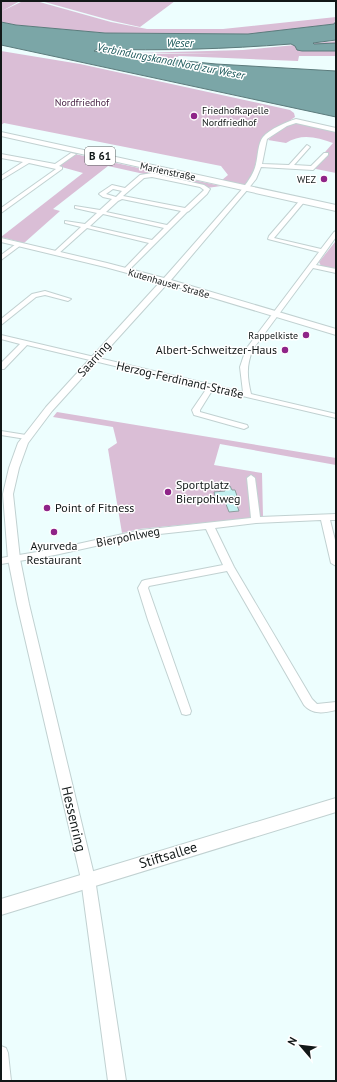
<svg xmlns="http://www.w3.org/2000/svg" width="337" height="1082" font-family="'PT Sans',sans-serif">
<rect width="100%" height="100%" fill="#edfefe"/>
<g fill="#dabed6">
<path d="M1 1H20L2 11 23 1H36L111 22 147 29H223L336 17 334 24 249 34 105 33 16 25 1 22Z"/>
<path d="M41 1H175L140 27 113 21Z"/>
<path d="M336 41V56H299L298 61 179 56 173 59 121 53H132L137 54H221L136 53 243 50Z"/>
<path d="M1 51 80 64 290 110 294 113 295 117 261 140 254 170 246 185 222 180 228 175 221 166 4 123 1 125Z"/>
<path d="M293 122 336 131V173L311 168 333 143C317 137 301 133 286 143L268 140 273 135Z"/>
<path d="M75 154 221 186 207 188 108 166 53 209 60 211 24 243 1 237 83 173 58 166Z"/>
<path d="M335 242 336 269 321 266 319 262Z"/>
<path d="M57 412 336 458V465L220 444 214 465 262 473 263 517 139 529 122 533 108 449 117 443 113 427 53 417Z"/>
</g>
<path fill="#7ba6a7" stroke="#5c7b7c" d="M336 21V40L313 43 314 44 336 43V51H302L297 50 295 46 291 44C226 49 162 51 97 49L94 51 114 54 216 64 336 71V117L1 45V22L16 25 105 33 248 34 334 24Z"/>
<path fill="#c2f0f0" stroke="#8d9d9d" d="M224 486H230L232 490H235L237 496 234 497 239 511 229 512 224 499 216 500 214 492 225 491Z"/>
<g fill="none" stroke-linecap="round" stroke-linejoin="round">
<g stroke="#c1d1d1" stroke-width="2">
<g id="minor">
<path d="M296 119 336 128V132L296 123 287 126 267 139 262 164 289 165 307 145 310 147 294 165 311 166 324 153H328V155L313 170 261 167 256 179 248 189H244L243 188C249 180 254 173 256 164 258 156 258 143 263 137 270 129 286 122 296 119Z"/>
<path d="M71 153 76 154 59 166 62 167V169L1 213V208L56 169 29 163 1 180V176L23 162 1 158V154L55 164Z"/>
<path d="M152 173 204 185 210 189 207 194 189 211 187 212 128 271 123 270 149 243 87 228 58 254H54V252L81 227 65 223V221L85 224 97 213 75 208V206L100 210 112 199 103 197 99 194 100 193 112 185 125 188 140 175ZM152 177 200 187 204 190 185 208 123 196 144 178ZM113 189 122 191 116 197 106 194ZM122 199 181 211 167 225 106 212 118 201ZM103 214 164 228 152 240 90 226Z"/>
<path d="M303 198 305 199V201L274 238 321 249 334 232 336 231V237L316 265 336 269V273L313 268 253 349C246 365 247 377 251 394L336 414V418L213 389 200 410V412L247 425 248 427 244 429 194 415 192 410 207 388 27 345 4 369H1V363L20 344 1 339V335L243 392 240 367 246 349 319 252 268 239 269 236 301 199Z"/>
<path d="M16 244 21 245 1 260V255Z"/>
<path d="M45 291 71 299 68 301 45 295 36 297 1 325V319L32 294Z"/>
<path d="M1 431 26 435 30 437 26 439 1 435Z"/>
<path d="M251 475 255 478 260 517 336 514V520H330L336 544V566L331 563 321 520 256 523 215 528 234 567 312 699 317 704 336 702V710C324 713 313 715 304 705L227 571 149 586 148 588 191 711 190 714 186 715 182 714 148 620 138 588 142 581 145 580 223 565 206 529 141 536 55 555 1 564V558L55 549 141 530 251 518 247 478Z"/>
<path d="M1 1046 6 1048 8 1053 11 1081H1Z"/>
</g>
</g>
<g stroke="#c1d1d1" stroke-width="2">
<path id="tertiary" d="M246 186 250 188 248 189 171 280 336 329V335L167 284 52 411 28 443 19 468 13 494 20 559 29 604 95 879 126 1081H108L81 879 17 604 8 559 3 494 9 468 18 443 46 407 160 282 105 267 1 242V238L107 263 164 278 244 187Z"/>
</g>
<g stroke="#c1d1d1" stroke-width="2">
<path id="secondary" d="M336 798V812L1 915V899Z"/>
</g>
<g stroke="#c1d1d1" stroke-width="2">
<path id="primary" d="M1 132 336 205V211L1 136Z"/>
</g>
<use href="#minor" fill="#fff" fill-rule="evenodd"/>
<use href="#tertiary" fill="#fff" fill-rule="evenodd"/>
<use href="#secondary" fill="#fff" fill-rule="evenodd"/>
<use href="#primary" fill="#fff" fill-rule="evenodd"/>
</g>
<g fill="#8f2488" stroke="#fff" stroke-width="1.5">
<circle cx="194" cy="116" r="4"/>
<circle cx="324" cy="179" r="4"/>
<circle cx="306" cy="335" r="4"/>
<circle cx="285" cy="350" r="4"/>
<circle cx="168" cy="492" r="4"/>
<circle cx="47" cy="508" r="4"/>
<circle cx="54" cy="532" r="4"/>
</g>
<g text-anchor="middle" stroke-width="3" stroke-linejoin="round" paint-order="stroke">
<g font-size="10" fill="#441e41" stroke="#fff">
<text x="82" y="106">Nordfriedhof</text>
</g>
<g font-size="10" fill="#121818" stroke="#fff" text-anchor="end">
<text x="202" y="114" text-anchor="start">Friedhofkapelle<tspan x="202" dy="12">Nordfriedhof</tspan></text>
<text x="316" y="183">WEZ</text>
<text x="298" y="339">Rappelkiste</text>
</g>
<g font-size="10" fill="#121818" stroke="#fff">
<text transform="translate(168 171) rotate(12)" y="4">Marienstraße</text>
<text transform="translate(169 283) rotate(16)" y="4">Kutenhauser Straße</text>
</g>
<g font-size="11" font-style="italic" fill="#155456" stroke="#fff">
<text x="180" y="47">Weser</text>
<text transform="translate(171 61) rotate(11)" y="4">Verbindungskanal Nord zur Weser</text>
</g>
<rect fill="#fff" stroke="#595d5d" stroke-width="1" x="85" y="147" width="30" height="18" rx="3"/>
<g font-size="11" font-weight="bold" fill="#121818">
<text x="100" y="160">B 61</text>
</g>
<g font-size="12" fill="#121818" stroke="#fff" text-anchor="start">
<text x="277" y="354" text-anchor="end">Albert-Schweitzer-Haus</text>
<text x="176" y="489">Sportplatz<tspan x="176" dy="14">Bierpohlweg</tspan></text>
<text x="55" y="512">Point of Fitness</text>
<text x="54" y="550" text-anchor="middle">Ayurveda<tspan x="54" dy="14">Restaurant</tspan></text>
</g>
<g font-size="12" fill="#121818" stroke="#fff">
<text transform="translate(94 359) rotate(-48)" y="4">Saarring</text>
<text transform="translate(180 380) rotate(13)" y="4">Herzog-Ferdinand-Straße</text>
<text transform="translate(128 537) rotate(-11)" y="4">Bierpohlweg</text>
</g>
<g font-size="14" fill="#121818" stroke="#fff">
<text transform="translate(74 819) rotate(77)" y="5">Hessenring</text>
<text transform="translate(168 855) rotate(-17)" y="5">Stiftsallee</text>
</g>
</g>
<rect width="337" height="1082" fill="none" stroke="#121818" stroke-width="4"/>
<g transform="translate(301 1046) rotate(298)" stroke="#ffffff" stroke-width="3" paint-order="stroke">
<path d="M0-3L7 15L0 10L-7 15Z" fill="#121818"/>
<text y="-6" font-size="11" font-weight="bold" text-anchor="middle" fill="#121818">N</text>
</g>
</svg>
